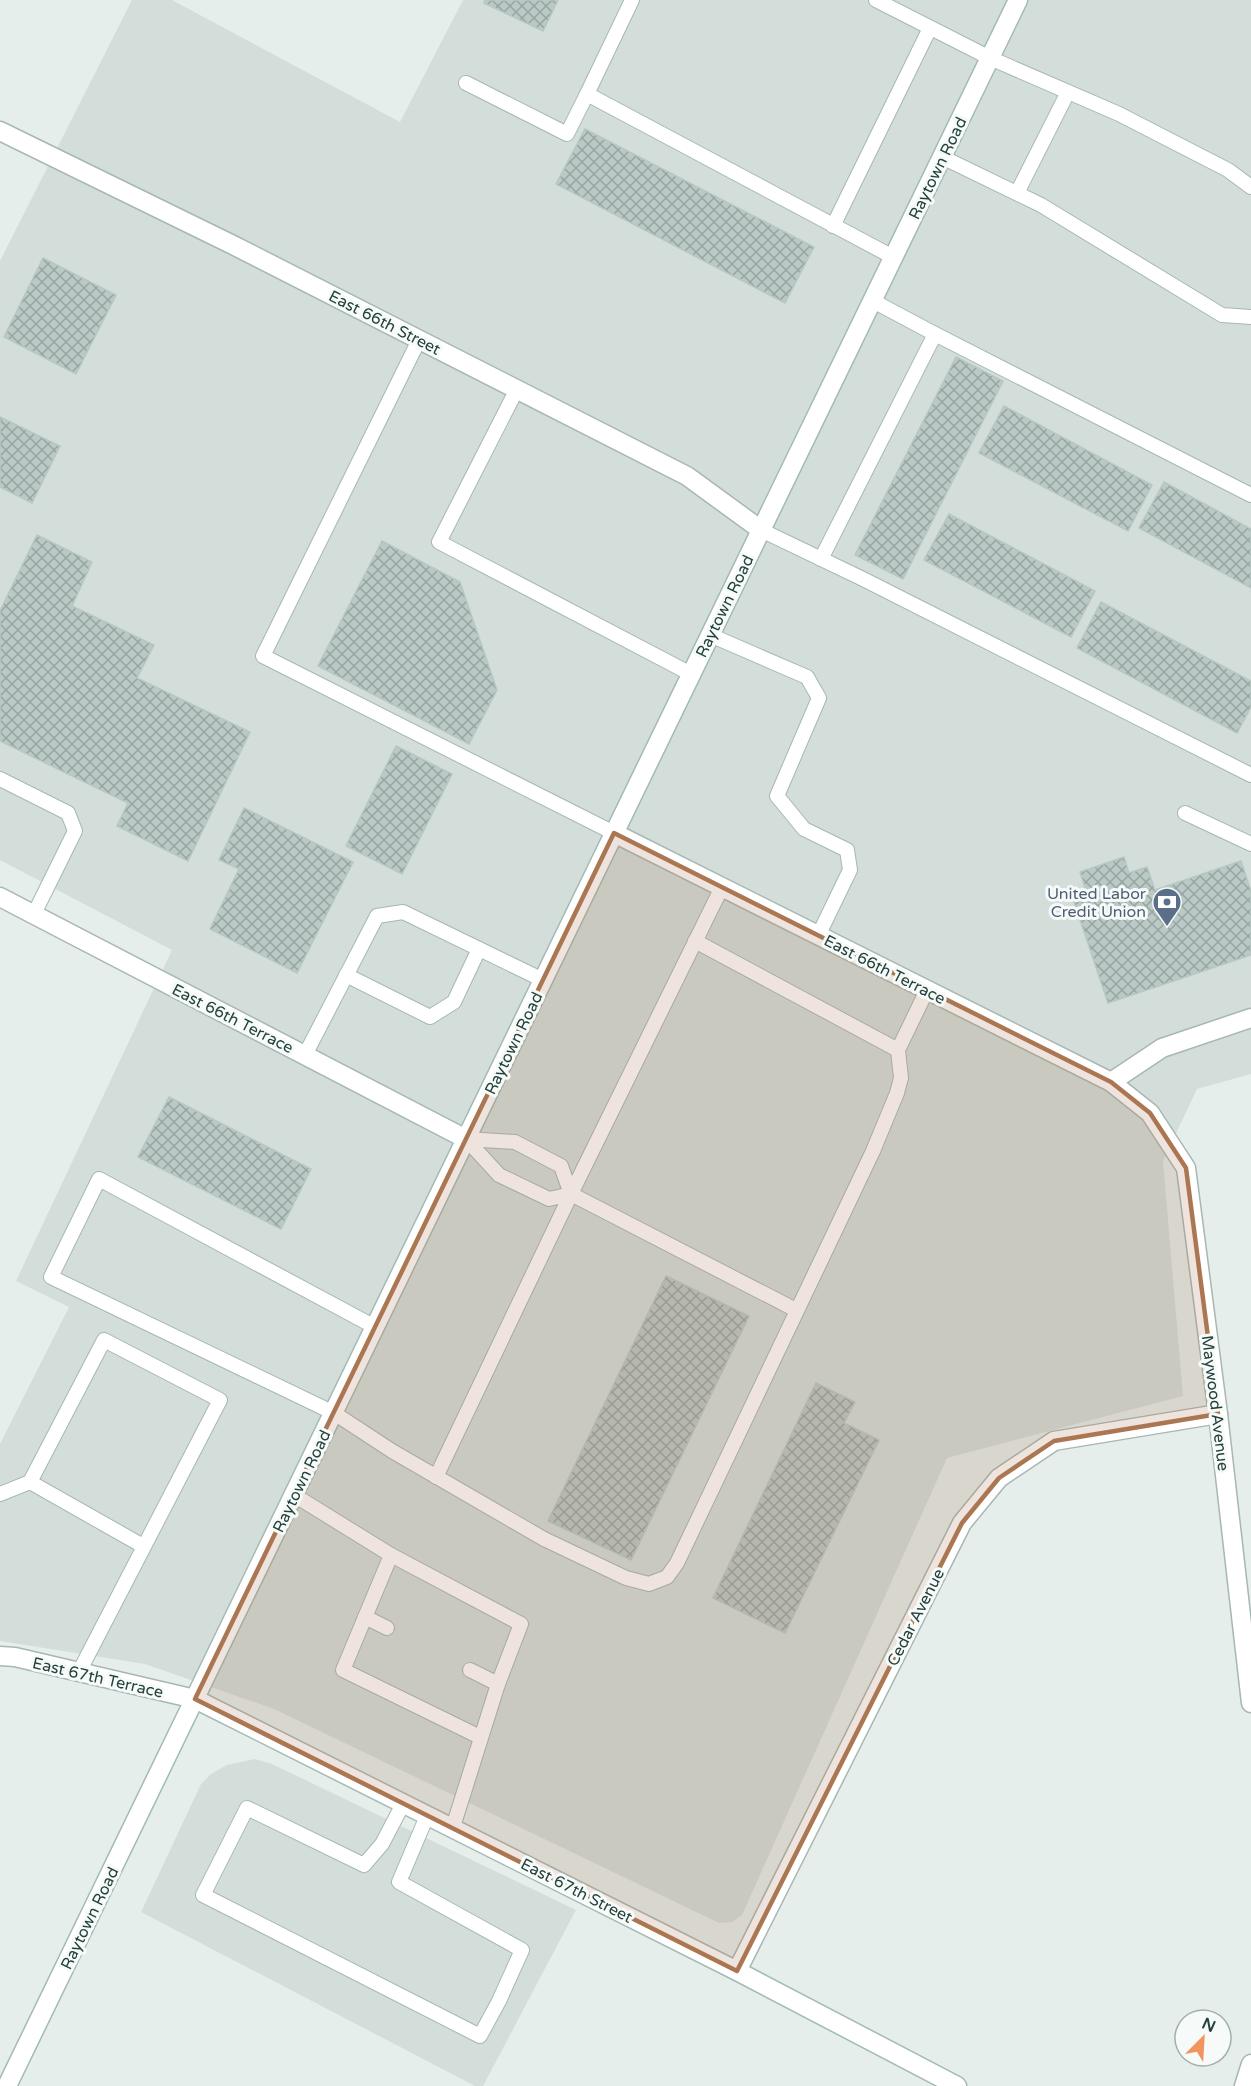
<svg xmlns="http://www.w3.org/2000/svg" width="1251" height="2086" font-family="'Varela Round',sans-serif">
<defs>
<pattern id="building-cross-hatch" width="8" height="8" patternUnits="userSpaceOnUse" patternTransform="scale(1.5)"><rect width="8" height="8" fill="#bac9c5"/><path d="M0 0l8 8M0 8l8-8" fill="none" stroke="#97a5a1"/></pattern>
</defs>
<rect width="100%" height="100%" fill="#e5eeeb"/>
<g fill="#d3deda">
<path d="M132 0H172L400 122 463 0H1251V1074L1197 1089 1163 1161 1183 1396 947 1458 742 1915 732 1922 719 1923 274 1709 145 1664 0 1641V1444L69 1307 16 1281 172 950 0 860V261Z"/>
<path d="M255 1759 272 1764 576 1910 483 2086H475L141 1912 201 1784 211 1774 227 1765Z"/>
</g>
<g fill="url(#building-cross-hatch)" stroke="#b7c8c3" stroke-width="1.5">
<path d="M485 0H558L543 31 484 3Z"/>
<path d="M585 129 814 247 785 303 556 184Z"/>
<path d="M43 258 116 295 76 374 4 337Z"/>
<path d="M956 357 1003 381 903 579 855 555Z"/>
<path d="M1004 406 1152 485 1128 531 979 453Z"/>
<path d="M0 417 60 446 32 503 0 487Z"/>
<path d="M1164 482 1251 529V588L1139 528Z"/>
<path d="M949 514 1095 591 1071 637 924 560Z"/>
<path d="M37 535 92 562 72 606 154 645 137 678 250 732 188 861 117 826 128 803 0 741V611Z"/>
<path d="M382 541 460 582 497 690 469 744 318 666Z"/>
<path d="M1101 602 1251 681V707L1237 733 1077 648Z"/>
<path d="M396 746 452 774 402 874 346 846Z"/>
<path d="M244 808 353 862 297 973 210 929 239 869 219 860Z"/>
<path d="M1124 857 1129 873 1147 867 1155 890 1241 861 1251 891V955L1108 1003 1073 899 1087 894 1080 872Z"/>
<path d="M169 1097 311 1169 281 1229 138 1157Z"/>
<path d="M666 1276 749 1316 631 1560 548 1521Z"/>
<path d="M816 1383 855 1402 844 1423 879 1440 785 1633 713 1598Z"/>
</g>
<g fill="none" stroke-linecap="round" stroke-linejoin="round">
<g stroke="#a7b7b3" stroke-width="16">
<g id="lane">
<path d="M632 0 587 94 893 257"/>
<path d="M876 0 990 58 1119 114 1228 170 1251 187"/>
<path d="M466 83 567 134 587 94"/>
<path d="M942 157 1041 205 1222 315 1251 317"/>
<path d="M1017 193 1068 92"/>
<path d="M833 226 930 28"/>
<path d="M873 301 935 334 1251 495"/>
<path d="M419 340 263 656 614 833"/>
<path d="M517 389 439 542 691 674"/>
<path d="M761 530 863 579 1251 775"/>
<path d="M821 559 935 334"/>
<path d="M710 635 807 677 819 698 777 796 804 829 847 850 850 870 818 936"/>
<path d="M0 779 68 813 75 831 34 914"/>
<path d="M1185 813 1251 844"/>
<path d="M695 941 898 1050"/>
<path d="M346 975 430 1017 454 1002 479 949"/>
<path d="M305 1055 377 916 403 912 543 980"/>
<path d="M466 1139 499 1175 549 1199 571 1194 796 1310"/>
<path d="M466 1139 515 1142 561 1166 571 1194"/>
<path d="M375 1327 99 1179 51 1277 334 1413 392 1451 544 1539 626 1578 649 1584 667 1577 677 1563 873 1151 897 1093 901 1078 898 1050 927 990"/>
<path d="M436 1477 571 1194 722 887"/>
<path d="M30 1482 143 1546"/>
<path d="M0 1494 30 1482 104 1340 220 1400 79 1672"/>
<path d="M294 1495 391 1555 521 1624 498 1684 453 1827"/>
<path d="M391 1555 343 1670 480 1737"/>
<path d="M365 1617 387 1628"/>
<path d="M470 1670 498 1684"/>
<path d="M403 1804 382 1844 364 1865 247 1808 203 1895 480 2036 499 2001 522 1950 399 1882 427 1816"/>
</g>
</g>
<g stroke="#a7b7b3" stroke-width="21">
<g id="street">
<path d="M0 131 233 245 687 476 761 530"/>
<path d="M614 833 1111 1082 1150 1113 1186 1168 1218 1414 1251 1703"/>
<path d="M0 897 466 1139"/>
<path d="M1111 1082 1162 1048 1251 1018"/>
<path d="M0 1656 15 1657 195 1699"/>
<path d="M737 1971 962 1523 999 1478 1054 1441 1218 1414"/>
<path d="M1244 2086 1251 2064"/>
</g>
</g>
<g stroke="#a3bab5" stroke-width="21">
<g id="secondary">
<path d="M195 1699 737 1971 957 2086"/>
<path d="M7 2086 1018 0"/>
</g>
</g>
<use href="#lane" stroke="#fff" stroke-width="14"/>
<use href="#street" stroke="#fff" stroke-width="18"/>
<use href="#secondary" stroke="#fff" stroke-width="18"/>
</g>
<path fill="#ab7753" fill-opacity="0.2" stroke="#ab7753" stroke-width="4.5" stroke-linejoin="round" d="M614 833 1111 1082 1150 1113 1186 1168 1218 1414 1054 1441 999 1478 962 1523 737 1971 195 1699Z"/>
<defs>
<g id="bank-pin" transform="scale(1.5)"><path d="M0 17L-7.5 6A9.5 9.5 0 1 1 7.5 6Z" fill="#5c6f8a" stroke="#f6faf9"/><path d="M-6-4H6V4H-6ZM0-2.3a2.3 2.3 0 1 0 0 4.6a2.3 2.3 0 1 0 0-4.6Z" fill="#fff"/></g>
</defs>
<g fill-rule="evenodd">
<use href="#bank-pin" x="1167" y="902"/>
</g>
<g text-anchor="middle" stroke-width="6" stroke-linejoin="round" paint-order="stroke">
<g font-size="16" fill="#24413c" stroke="#f6faf9">
<text transform="translate(937 168) rotate(-64)" y="6">Raytown Road</text>
<text transform="translate(385 322) rotate(27)" y="6">East 66th Street</text>
<text transform="translate(724 606) rotate(-64)" y="6">Raytown Road</text>
<text transform="translate(885 969) rotate(27)" y="6">East 66th Terrace</text>
<text transform="translate(233 1018) rotate(27)" y="6">East 66th Terrace</text>
<text transform="translate(513 1043) rotate(-64)" y="6">Raytown Road</text>
<text transform="translate(1216 1403) rotate(83)" y="6">Maywood Avenue</text>
<text transform="translate(301 1481) rotate(-64)" y="6">Raytown Road</text>
<text transform="translate(915 1617) rotate(-63)" y="6">Cedar Avenue</text>
<text transform="translate(98 1677) rotate(13)" y="6">East 67th Terrace</text>
<text transform="translate(577 1890) rotate(27)" y="6">East 67th Street</text>
<text transform="translate(89 1918) rotate(-64)" y="6">Raytown Road</text>
</g>
<g font-size="16" fill="#4e5e75" stroke="#f6faf9" text-anchor="end">
<text x="1146" y="899">United Labor<tspan x="1146" dy="18">Credit Union</tspan></text>
</g>
</g>
<g transform="translate(1203 2038) rotate(24)"><circle r="28" fill="#f6faf9" stroke="#a2b0ad" stroke-width="1.5"/>
<path d="M0-4.5L10 22L0 15L-10 22Z" fill="#f3945f"/>
<text y="-9" font-size="16" font-weight="bold" text-anchor="middle" fill="#24413c">N</text>
</g>
</svg>
